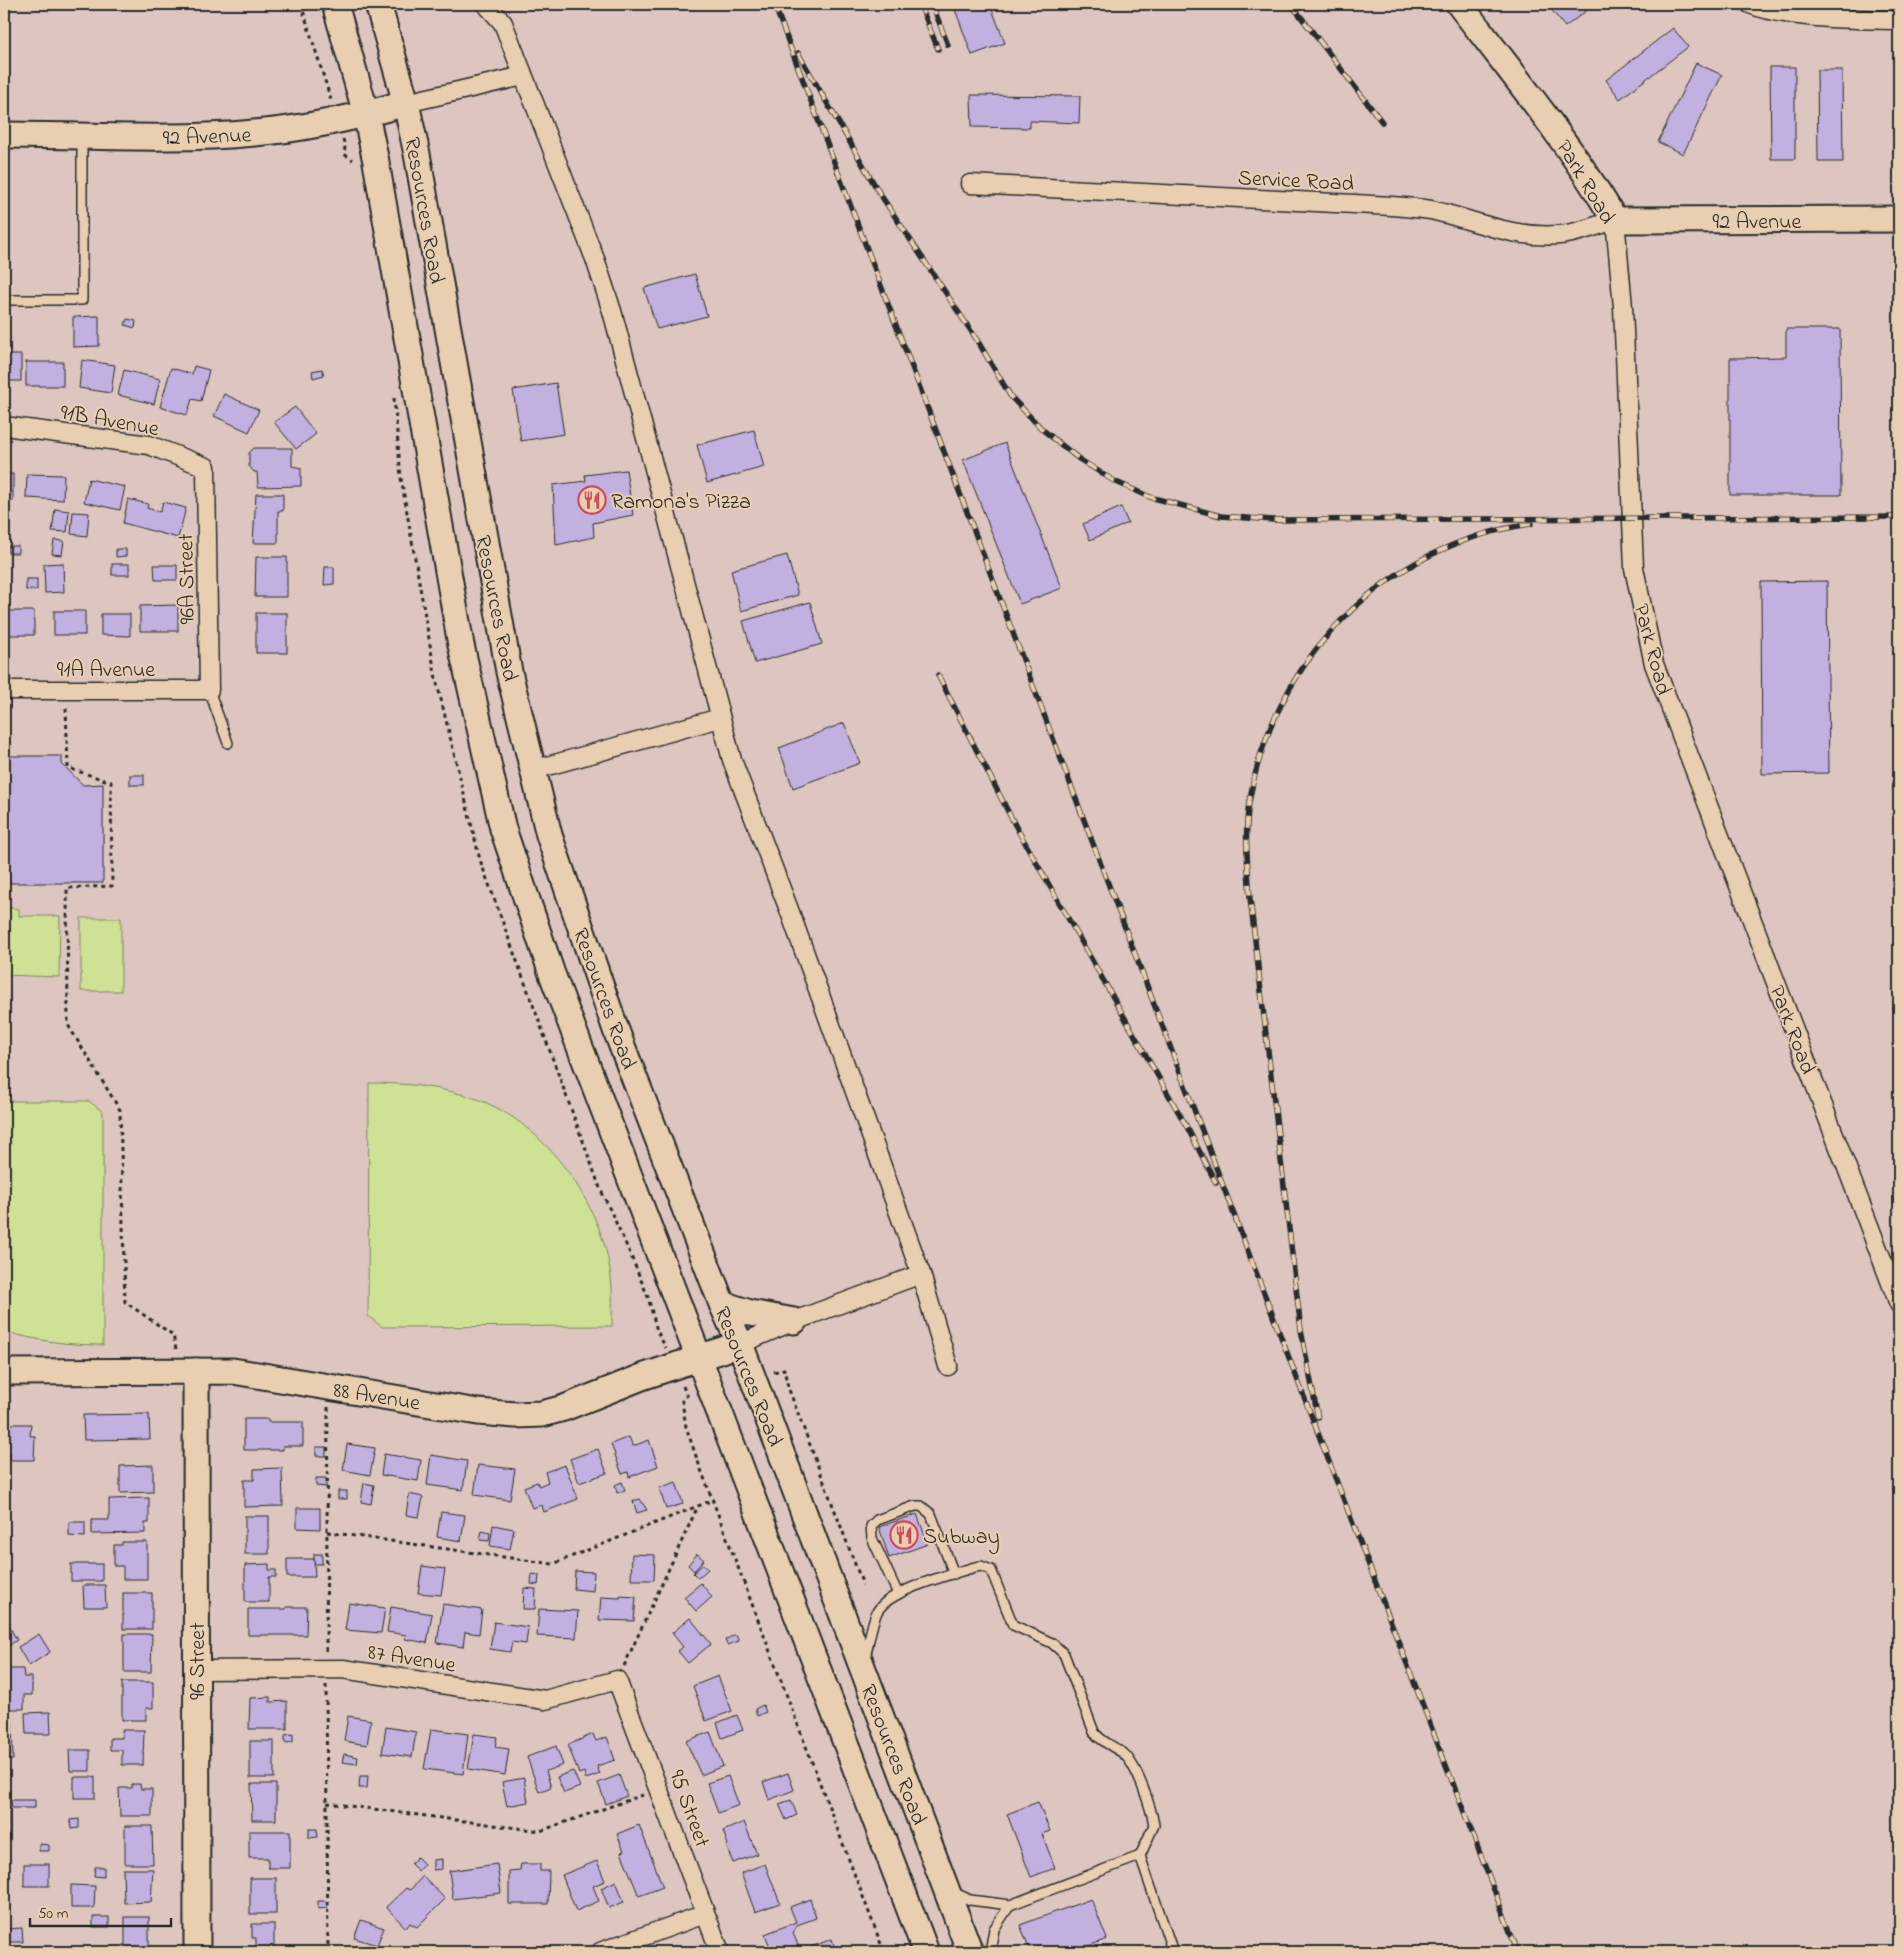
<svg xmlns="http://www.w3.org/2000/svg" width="1903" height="1956" font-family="'Indie Flower',sans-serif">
<rect width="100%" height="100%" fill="#ddc6bf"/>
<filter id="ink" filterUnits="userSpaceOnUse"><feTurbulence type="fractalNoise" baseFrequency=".02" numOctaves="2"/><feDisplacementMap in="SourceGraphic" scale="10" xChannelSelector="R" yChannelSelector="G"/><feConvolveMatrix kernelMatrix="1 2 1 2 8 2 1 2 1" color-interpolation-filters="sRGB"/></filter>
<g filter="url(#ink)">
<g fill="#cee195" stroke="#7c8660">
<path d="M4 907 19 909V916H60L59 977 4 975Z"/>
<rect x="81" y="918" width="40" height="73"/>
<path d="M369 1083C406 1083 442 1087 477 1099 546 1124 603 1205 611 1277 613 1293 612 1310 612 1326L382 1327 368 1316Z"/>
<path d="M4 1101H89L103 1112V1345C68 1345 37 1341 4 1331Z"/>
</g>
<g fill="#c2b0e0" stroke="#2b2b2b">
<path d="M953 4H990L1005 43 972 55Z"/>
<path d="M1556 4H1595L1565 27 1550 8Z"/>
<path d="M1673 28 1688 47 1620 99 1606 80Z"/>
<path d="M1696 63 1722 75 1683 154 1658 142Z"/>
<path d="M1770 67H1795V159H1771Z"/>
<path d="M1817 70H1842L1843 162H1818Z"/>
<path d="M971 95 1080 96 1079 123 1030 121V128L972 127Z"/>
<path d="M695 274 707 316 657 329 644 288Z"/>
<path d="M99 316V346L73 347V317Z"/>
<path d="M127 319 136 321 135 328 125 325Z"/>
<path d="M1786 329H1840L1841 495H1730V358L1786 357Z"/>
<rect x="4" y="355" width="17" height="26"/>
<path d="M82 360 115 365 111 393 79 388Z"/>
<rect x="26" y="362" width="37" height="24"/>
<path d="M194 366 209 370 201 401 192 399 187 415 160 407 171 368 192 374Z"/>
<path d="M322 369 324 375 313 378 312 371Z"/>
<path d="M124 370 160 379 154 404 118 395Z"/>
<path d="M556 383 564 434 521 441 513 390Z"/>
<path d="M224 394 259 410 249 432 214 416Z"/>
<path d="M295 407 316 434 296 449 274 422Z"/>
<path d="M754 430 764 467 707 483 697 445Z"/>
<path d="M1005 443 1062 588 1020 604 963 460Z"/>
<path d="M254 448H292V466L301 468V486L258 487 257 472H254L249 466V453Z"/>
<path d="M626 470 633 515 593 523 594 537 556 545 553 485 586 481 585 475Z"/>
<rect x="4" y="474" width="9" height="27"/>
<path d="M27 474 64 475 63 500 26 498Z"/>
<path d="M89 479 125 487 120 510 84 502Z"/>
<path d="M256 494H283V511H278V543H253Z"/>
<path d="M128 499 148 504 147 508 160 512 163 502 186 508 178 538 123 523Z"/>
<path d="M1121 507 1128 523 1090 540 1083 524Z"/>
<path d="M55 509 69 511 67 532 52 531Z"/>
<path d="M73 512 89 513 87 536 71 534Z"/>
<path d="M54 540 64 541 62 555 52 554Z"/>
<rect x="8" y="546" width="10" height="7"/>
<path d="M116 549H126V556L116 557Z"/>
<path d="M787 555 798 595 741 611 731 570Z"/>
<path d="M256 557H287V597H255Z"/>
<path d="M63 563 64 592 45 593 44 564Z"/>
<rect x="112" y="564" width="17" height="11"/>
<path d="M154 565H177V580H155Z"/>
<path d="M325 567H334V584L324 585Z"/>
<rect x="26" y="579" width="11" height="11"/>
<path d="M1827 581 1829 773 1762 774 1761 582Z"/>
<path d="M810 602 822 644 755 663 743 621Z"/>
<path d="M178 605V631H140V606Z"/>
<rect x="4" y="611" width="30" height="24"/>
<rect x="54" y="611" width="31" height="24"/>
<rect x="256" y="613" width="31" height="40"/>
<path d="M101 614H130V636L101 635Z"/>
<path d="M844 723 860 763 793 788 779 748Z"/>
<path d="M4 756H62V764L83 785 103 784V883H4Z"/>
<rect x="130" y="775" width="14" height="10"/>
<path d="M149 1414 150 1439 84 1440 83 1415Z"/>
<path d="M244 1419H268V1422H303V1446H283V1450H244Z"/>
<path d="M4 1424H31L30 1436H35L34 1460H10V1452H4Z"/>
<path d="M629 1437 633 1446 649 1440 658 1466 629 1477 628 1472 622 1474 611 1444Z"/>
<path d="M347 1444 375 1448 370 1475 343 1470Z"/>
<rect x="316" y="1447" width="10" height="9"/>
<path d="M598 1449 607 1473 579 1483 570 1459Z"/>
<path d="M384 1454 421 1460 418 1481 381 1475Z"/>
<path d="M431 1455 467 1461 463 1490 427 1485Z"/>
<path d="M153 1465V1492L120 1493V1466Z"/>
<path d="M478 1465 515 1469 510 1500 474 1495Z"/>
<path d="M565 1465 578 1499 544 1512 542 1505 532 1508 524 1487 537 1482 539 1486 548 1482 545 1472Z"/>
<path d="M282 1468 283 1506 244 1507V1480H254V1469Z"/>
<path d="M316 1478H326V1487L316 1486Z"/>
<path d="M622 1482 625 1490 617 1493 615 1485Z"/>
<path d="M676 1482 683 1504 666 1509 659 1488Z"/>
<path d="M364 1483 374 1485 371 1504 361 1502Z"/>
<rect x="338" y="1491" width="9" height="8"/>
<path d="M409 1494 423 1497 419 1517 406 1515Z"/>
<path d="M149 1498V1523H145V1533L92 1534V1520H109V1499Z"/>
<path d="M640 1499 647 1510 637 1513 633 1501Z"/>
<path d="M297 1508H320V1529L297 1528Z"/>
<path d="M441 1512 465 1515 461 1541 437 1537Z"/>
<path d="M917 1514 928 1544 889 1558 879 1527Z"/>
<rect x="245" y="1516" width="24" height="38"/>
<path d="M69 1522H85V1537L69 1536Z"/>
<path d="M493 1525 514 1529 510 1549 490 1546Z"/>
<path d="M482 1531 490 1533 489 1541 480 1540Z"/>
<path d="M122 1542H147V1579H123V1566H114V1545H122Z"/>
<rect x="314" y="1554" width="8" height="10"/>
<path d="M632 1554 655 1555 654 1580H631Z"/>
<path d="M697 1554 704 1560 694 1571 688 1565Z"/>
<path d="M287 1559H314L315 1577H287Z"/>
<rect x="71" y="1564" width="31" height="17"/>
<path d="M269 1564V1570H276V1577H269V1602H245V1565Z"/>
<path d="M703 1564 708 1569 698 1578 693 1573Z"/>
<path d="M422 1566 445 1569 441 1595 418 1593Z"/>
<path d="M575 1571 594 1572 593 1591 574 1589Z"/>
<path d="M532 1574 539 1575 538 1585 531 1584Z"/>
<path d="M701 1583 712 1597 696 1611 684 1597Z"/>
<path d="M83 1585H105L106 1607H84Z"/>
<path d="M524 1588 536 1589 535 1609H523Z"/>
<rect x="123" y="1593" width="29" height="36"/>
<path d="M620 1596 636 1597 634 1621 599 1620 601 1597 620 1598Z"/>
<path d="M349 1603 385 1608 381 1633 345 1630Z"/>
<path d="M443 1604 482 1610 479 1634 465 1632 463 1647 437 1643Z"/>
<path d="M286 1607H307L306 1635H248V1609H286Z"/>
<path d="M391 1607 432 1614 427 1643 405 1639 406 1635 387 1632Z"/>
<path d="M539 1609 578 1611 576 1638 537 1636Z"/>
<path d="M690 1618 711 1644 688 1663 678 1651 683 1647 672 1633Z"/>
<path d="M494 1622 528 1627 526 1644 512 1642 510 1652 490 1649Z"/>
<path d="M4 1623 7 1628 9 1626 17 1640 4 1649Z"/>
<path d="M39 1634 50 1652 29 1666 18 1647Z"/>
<path d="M124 1634H152L151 1672H124Z"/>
<path d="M736 1634 739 1641 727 1645 725 1640Z"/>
<path d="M4 1669H23L24 1677H32V1695H24V1709H4Z"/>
<path d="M718 1676 732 1711 706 1721 693 1686Z"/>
<path d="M122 1682H153V1708H146V1720H122Z"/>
<path d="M270 1697V1702L287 1701V1729H249L250 1698Z"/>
<path d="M763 1705 766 1712 757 1716 755 1709Z"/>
<path d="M50 1712 51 1734H26L25 1713Z"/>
<path d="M737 1715 743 1730 722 1738 717 1723Z"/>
<path d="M348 1716 371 1720 367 1745 344 1741Z"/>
<path d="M4 1720H12L13 1760H4Z"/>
<path d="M386 1727 416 1732 412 1757 382 1753Z"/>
<path d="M431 1729 468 1734 463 1774 424 1769Z"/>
<path d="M122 1730H144L143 1765H122V1750H110V1738H122Z"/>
<path d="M710 1732 723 1766 701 1775 686 1741Z"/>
<path d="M293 1734V1742L285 1743V1735Z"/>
<path d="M474 1734 497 1737 495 1747 509 1749 505 1775 468 1769Z"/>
<path d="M593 1734 596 1741 607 1737 615 1760 597 1766 600 1774 586 1779 584 1772 579 1774 568 1745Z"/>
<rect x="250" y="1741" width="24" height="37"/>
<path d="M556 1746 563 1765 546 1771 551 1787 539 1792 527 1757Z"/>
<path d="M69 1750H90V1771H70Z"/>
<path d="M344 1754 358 1757 357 1764 342 1762Z"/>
<path d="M573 1771 580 1787 564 1793 557 1777Z"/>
<path d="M788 1773 794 1790 769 1800 763 1782Z"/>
<path d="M619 1775 627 1796 606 1804 598 1783Z"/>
<path d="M360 1776H368L367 1788H359Z"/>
<path d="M728 1776 739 1805 718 1813 707 1783Z"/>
<rect x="74" y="1777" width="21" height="21"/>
<path d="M524 1778 528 1802 507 1806 502 1782Z"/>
<path d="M132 1784H140L141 1789H152V1816H120L119 1788H132Z"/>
<path d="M251 1784H276V1820H252Z"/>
<path d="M11 1800H35V1808H12Z"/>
<path d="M791 1800 797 1815 786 1820 779 1804Z"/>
<path d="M1038 1802 1050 1831 1042 1834 1055 1868 1031 1877 1007 1814Z"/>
<rect x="4" y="1812" width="5" height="28"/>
<path d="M79 1819V1828L71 1829 70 1820Z"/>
<path d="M744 1822 757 1854 733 1863 726 1846 728 1845 723 1831Z"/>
<path d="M639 1825 663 1887 639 1896 621 1852 624 1851 617 1834Z"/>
<path d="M125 1826H152L153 1864H125Z"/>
<path d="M309 1829H317L318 1837 309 1838Z"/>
<path d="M249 1831H290V1868H268V1858H249Z"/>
<path d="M39 1844 49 1845V1851H39Z"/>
<path d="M417 1857 424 1864 418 1871 411 1864Z"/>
<path d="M442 1859V1869L433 1870V1860Z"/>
<path d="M597 1861 605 1881 593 1886 599 1901 576 1911 562 1875Z"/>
<rect x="24" y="1864" width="25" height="22"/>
<path d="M497 1864 501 1893 453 1899 449 1871Z"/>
<path d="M521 1864H540V1871H549L548 1904H509V1871L520 1870Z"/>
<path d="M765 1864 780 1903 755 1912 741 1873Z"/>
<path d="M95 1867H104V1877L94 1876Z"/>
<path d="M123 1869H153L151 1902 124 1903Z"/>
<path d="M423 1876 445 1899 417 1927 410 1923 406 1928 386 1907 406 1888 410 1890Z"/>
<rect x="250" y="1878" width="26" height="36"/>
<path d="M616 1881 624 1902 609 1908 601 1888Z"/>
<path d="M71 1885 95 1886 94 1908H71Z"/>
<path d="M810 1899 816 1918 797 1925 793 1933 798 1945 772 1952 765 1934 796 1922 790 1907Z"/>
<path d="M1091 1899 1107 1939 1072 1952H1031L1020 1925Z"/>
<path d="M318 1901H326L327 1908 318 1909Z"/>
<rect x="93" y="1917" width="16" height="10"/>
<rect x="125" y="1917" width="24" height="35"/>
<path d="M361 1920 384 1928 377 1945 354 1938Z"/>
<path d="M252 1924H274V1952H256V1938H252Z"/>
<path d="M22 1928 23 1942H4V1929Z"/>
<path d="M832 1939 836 1952H810L808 1948Z"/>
</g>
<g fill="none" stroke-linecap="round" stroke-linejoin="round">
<g stroke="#2b2b2b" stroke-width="12">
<g id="lane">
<path d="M4 300H82V138"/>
<path d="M209 690 228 743"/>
<path d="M898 1594 872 1538 871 1526 877 1520 915 1506H921L931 1514 954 1574"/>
<path d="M865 1657C869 1643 871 1625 877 1612 888 1590 952 1574 975 1567L981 1566 991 1570 1013 1625 1052 1643 1064 1654 1094 1732C1101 1742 1113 1746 1123 1753 1137 1765 1151 1807 1154 1825L1140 1856"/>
<path d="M953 1892 970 1900 1010 1905 1140 1856 1173 1952"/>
<path d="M990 1952 994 1929 1010 1905"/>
</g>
</g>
<g stroke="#2b2b2b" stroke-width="21">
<g id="street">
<path d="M486 4 503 23 595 259 612 311 732 760 791 915 921 1274 948 1366"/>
<path d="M1750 4C1791 20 1855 19 1899 20"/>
<path d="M406 103 523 76"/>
<path d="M970 184 1392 206C1405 207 1418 208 1431 210 1475 220 1513 239 1559 235 1577 234 1597 225 1615 220L1623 307 1634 568 1654 664 1899 1304"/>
<path d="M4 426 149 445 206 467 209 690H4"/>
<path d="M533 770 720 718"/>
<path d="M740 1344 794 1321 921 1274"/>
<path d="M196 1670 343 1669 545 1700 617 1680 720 1952"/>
<path d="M600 1952 705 1914"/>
</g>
</g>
<g stroke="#2b2b2b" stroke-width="29">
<g id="secondary">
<path d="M335 4 366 114 376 162 461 645 503 829 552 974 926 1952"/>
<path d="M378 4 406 103 417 154 509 672 549 835 617 1033 722 1304 740 1344 970 1952"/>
<path d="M1459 4C1513 74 1569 143 1615 220L1899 219"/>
<path d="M4 135C87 135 171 141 254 133 306 129 357 117 406 103"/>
<path d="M722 1304 750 1313 794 1321"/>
<path d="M196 1371 197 1952"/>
<path d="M4 1372 233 1371 478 1412 516 1415 542 1414 564 1408 642 1377 740 1344"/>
</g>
</g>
<g stroke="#2b2b2b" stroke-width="3" stroke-dasharray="4 4" stroke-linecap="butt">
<path d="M301 4 331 100"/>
<path d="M343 139 345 147 344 154 353 160"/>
<path d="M394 398 401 478 436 679 480 860 600 1188 629 1251 648 1297 657 1331 666 1348"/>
<path d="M66 708 68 768 111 782 112 886 67 888 68 1025 120 1110 125 1302 173 1335 176 1349"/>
<path d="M774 1372 784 1369 788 1387 863 1585"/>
<path d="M683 1386 686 1394"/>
<path d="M688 1394 682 1401 686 1427 697 1459 884 1952"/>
<path d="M327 1532 553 1564 713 1500"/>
<path d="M326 1651 328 1407"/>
<path d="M624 1666 697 1508"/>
<path d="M326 1685 328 1952"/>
<path d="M327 1803 540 1831 643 1795"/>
</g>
<use href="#lane" stroke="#e9cfb1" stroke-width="9"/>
<use href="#street" stroke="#e9cfb1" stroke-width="18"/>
<use href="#secondary" stroke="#e9cfb1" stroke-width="25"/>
<g stroke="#2b2b2b" stroke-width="5.5">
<g id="rail">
<path d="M774 4 1244 1241 1518 1952"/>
<path d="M920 4 938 49"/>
<path d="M932 4 948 45"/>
<path d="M1291 4 1382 122"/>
<path d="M798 53 880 194 977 340 1011 397 1043 430 1079 459 1114 481 1150 497 1221 516 1273 520 1899 517"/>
<path d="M938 675 1015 825 1188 1129 1216 1183"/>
<path d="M1318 1418 1301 1330 1250 898C1248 867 1244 834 1249 803 1273 659 1386 544 1531 524"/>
</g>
</g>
<use href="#rail" stroke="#e9cfb1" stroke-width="4" stroke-dasharray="11" stroke-linecap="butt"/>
</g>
</g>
<defs>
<g id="restaurant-ring" transform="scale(1.4375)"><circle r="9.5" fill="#e9cfb1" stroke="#d1495b" stroke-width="1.5"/><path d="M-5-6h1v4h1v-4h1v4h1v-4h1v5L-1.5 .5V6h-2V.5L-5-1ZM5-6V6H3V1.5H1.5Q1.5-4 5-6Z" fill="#d1495b"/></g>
</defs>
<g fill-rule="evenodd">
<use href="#restaurant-ring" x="592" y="500"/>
<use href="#restaurant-ring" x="904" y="1535"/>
</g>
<g text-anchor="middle" stroke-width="4" stroke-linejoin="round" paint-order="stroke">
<g font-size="22" fill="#2b2b2b" stroke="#e9cfb1">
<text transform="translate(207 135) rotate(-2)" y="8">92 Avenue</text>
<text transform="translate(1296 179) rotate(3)" y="8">Service Road</text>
<text transform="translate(1587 181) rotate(59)" y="8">Park Road</text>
<text transform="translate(426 210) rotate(80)" y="8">Resources Road</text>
<text x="1757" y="228">92 Avenue</text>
<text transform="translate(110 419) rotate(10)" y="8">91B Avenue</text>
<text transform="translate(185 579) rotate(-91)" y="8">96A Street</text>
<text transform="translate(498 608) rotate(79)" y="8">Resources Road</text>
<text transform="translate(1654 649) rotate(75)" y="8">Park Road</text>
<text x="106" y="676">91A Avenue</text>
<text transform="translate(606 998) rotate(70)" y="8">Resources Road</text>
<text transform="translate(1794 1029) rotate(69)" y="8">Park Road</text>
<text transform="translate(750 1376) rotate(68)" y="8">Resources Road</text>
<text transform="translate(377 1395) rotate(9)" y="8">88 Avenue</text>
<text transform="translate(412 1657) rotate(9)" y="8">87 Avenue</text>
<text transform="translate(196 1661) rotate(-90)" y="8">96 Street</text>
<text transform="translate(895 1754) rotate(69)" y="8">Resources Road</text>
<text transform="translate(691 1808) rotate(70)" y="8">95 Street</text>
</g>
<g font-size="22" fill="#2b2b2b" stroke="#e9cfb1" text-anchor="start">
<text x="611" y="508">Ramona's Pizza</text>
<text x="923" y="1543">Subway</text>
</g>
</g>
<rect width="1903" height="1956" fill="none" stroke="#e9cfb1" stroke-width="20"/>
<rect x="10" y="10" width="1883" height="1936" fill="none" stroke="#2b2b2b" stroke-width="2" filter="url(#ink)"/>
<path d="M30 1918v8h141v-8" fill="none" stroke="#2b2b2b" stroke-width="2.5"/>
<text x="38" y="1918" font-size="15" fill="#2b2b2b" stroke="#e9cfb1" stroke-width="4" paint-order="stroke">50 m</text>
</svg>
